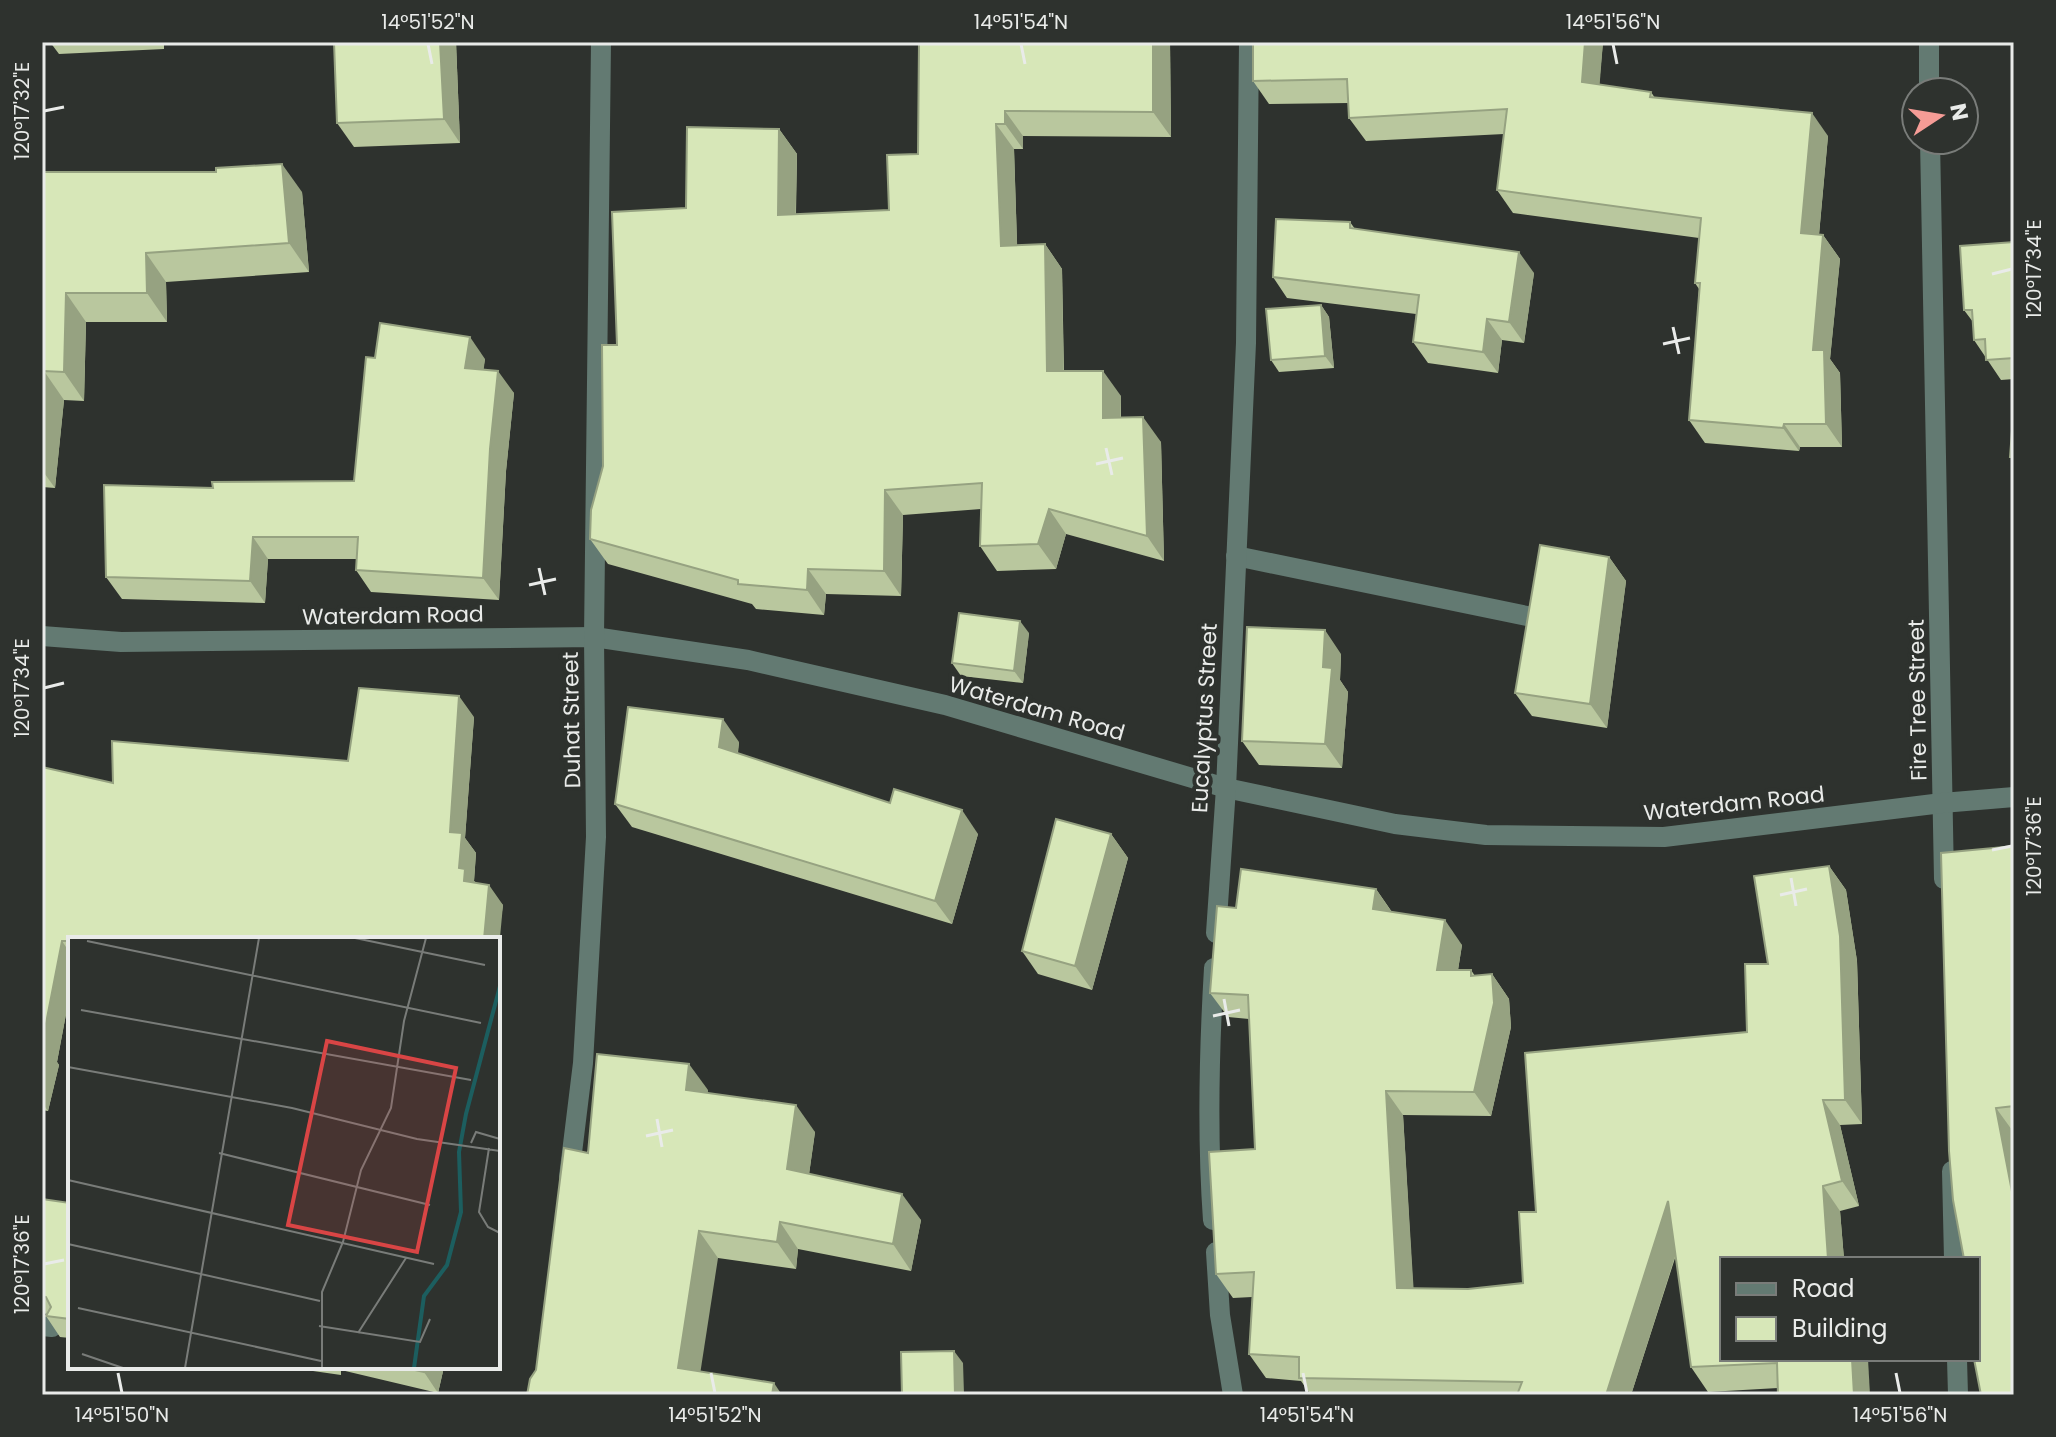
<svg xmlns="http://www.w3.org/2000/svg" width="2056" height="1437" font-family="Poppins,sans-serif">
<rect width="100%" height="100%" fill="#2e322e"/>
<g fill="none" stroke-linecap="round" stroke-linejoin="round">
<g stroke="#637a72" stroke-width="20">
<path d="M1929 42V92"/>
<path d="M1930 140 1944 879"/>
<path d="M1236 556 1532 617"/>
<path d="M42 636 121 642 594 637 748 660 945 705 1226 788 1395 824 1486 835 1664 837 1942 803 2014 797"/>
<path d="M1216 933 1226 788 1246 343 1249 42"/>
<path d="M1952 1171 1954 1259"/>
<path d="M569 1177 583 1063 596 837 594 637 601 42"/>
<path d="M1213 1220C1207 1137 1209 1052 1214 968"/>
<path d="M1216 1252 1220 1315 1233 1395"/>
<path d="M42 1326 52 1327"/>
<path d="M1957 1359 1958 1395"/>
</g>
</g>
<g fill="#b9c79e">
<path d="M50 42H164V49L59 54Z"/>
<path d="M456 42 460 143 354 147 337 123Z"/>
<path d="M919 42H1170L1171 137 1023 136V149H1014L1017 245 1045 244 1062 269 1064 371 1121 396V418L1161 442 1164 561 1066 534 1056 569 997 571 980 546 981 509 903 515 901 596 826 594 824 615 756 609 752 604 608 564 590 539 603 466 617 345 686 208 779 129 797 154 796 214 889 210 918 154Z"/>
<path d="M1603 42 1599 85 1651 92 1655 98 1828 136 1819 235H1823L1840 259 1830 359 1840 373 1842 447H1800L1799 451 1705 443 1689 420 1699 289 1695 283 1699 238 1513 213 1497 190 1504 134 1366 141 1349 118V103L1269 104 1253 81Z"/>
<path d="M42 172 302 192 309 272 166 282 167 322H86L84 401 64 400 55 488 42 487Z"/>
<path d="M1350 222 1355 229 1534 273 1524 343 1502 340 1498 373 1428 363 1413 342 1416 314 1287 298 1273 277Z"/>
<path d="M2014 242V379L2001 380 1974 340 1973 322 1964 310Z"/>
<path d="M1321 305 1329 317 1334 368 1279 372 1271 360Z"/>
<path d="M375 358 485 359 483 370 514 393 506 471 499 600 371 592 356 570 357 559H268L265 603 122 599 106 577 213 488 354 481Z"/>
<path d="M1609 557 1626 581 1607 728 1532 716 1515 693Z"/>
<path d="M1029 633 1023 683 961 676 952 663Z"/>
<path d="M1341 654 1340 680 1348 692 1342 768 1259 765 1242 741Z"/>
<path d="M474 717 465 838 476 853 474 881 503 905 498 939H70V993L57 1062 59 1065 48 1111 42 1110V767L113 783 348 761Z"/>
<path d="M739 742 738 753 978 834 952 924 632 827 615 804Z"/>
<path d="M1111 834 1128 858 1092 990 1038 974 1022 951Z"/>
<path d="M2014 846V1130H2012L1974 1359Z"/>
<path d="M1829 866 1846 890 1857 961 1862 1124 1840 1125 1859 1206 1840 1211 1844 1259H1722L1868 1359 1778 1388 1708 1392 1691 1367 1676 1255 1631 1395H1311L1301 1381 1266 1378 1249 1354 1252 1297 1233 1298 1216 1274 1255 1149 1249 1019 1228 1017 1210 993 1236 908 1376 889 1392 912 1462 945 1458 970H1471L1475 976 1492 974 1509 999 1511 1027 1491 1116 1403 1115 1413 1288 1468 1289 1523 1283 1536 1212 1747 1032 1768 964Z"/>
<path d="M708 1090 707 1093 815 1132 809 1174 921 1220 911 1271 798 1249 796 1269 718 1258 536 1370 588 1153Z"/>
<path d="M42 1199 70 1203V1338L60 1337 46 1316 47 1314 42 1313Z"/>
<path d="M285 1367H444L438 1393 341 1370V1375Z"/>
</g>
<g fill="#96a281">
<path d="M440 42H456L460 143 444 119Z"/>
<path d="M1153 42H1170L1171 137 1153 112Z"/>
<path d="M1585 42H1603L1598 105 1582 82Z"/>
<path d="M1005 111 1023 136V149L1005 124Z"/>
<path d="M1812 113 1828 136 1817 256 1801 233Z"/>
<path d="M996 124 1014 149 1018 271 1001 246Z"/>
<path d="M779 129 797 154 795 240 778 215Z"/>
<path d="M282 164 302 192 309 272 289 243Z"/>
<path d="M1823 235 1840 259 1830 359 1840 373 1842 447 1826 424 1813 350Z"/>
<path d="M1045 244 1062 269 1064 396 1047 371Z"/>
<path d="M1519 252 1534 273 1524 343 1509 322Z"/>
<path d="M146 253 166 282 167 322 147 293Z"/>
<path d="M66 293 86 322 84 401 64 372Z"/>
<path d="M1321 305 1329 317 1334 368 1325 356Z"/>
<path d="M1487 319 1502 340 1498 373 1483 352Z"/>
<path d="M470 337 485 359 481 390 465 368Z"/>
<path d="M44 371 64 400 55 488 42 470V388Z"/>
<path d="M498 371 514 393 506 471 499 600 483 578 490 449Z"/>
<path d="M1103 371 1121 396 1120 444 1103 418Z"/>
<path d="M1143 417 1161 442 1164 561 1147 536Z"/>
<path d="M1784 424 1800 447 1799 451 1783 428Z"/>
<path d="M885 490 903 515 901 596 884 571Z"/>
<path d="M1049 509 1066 534 1056 569 1038 544Z"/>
<path d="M253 537 268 559 265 603 250 581Z"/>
<path d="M1609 557 1626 581 1607 728 1590 704Z"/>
<path d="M808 569 826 594 824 615 807 590Z"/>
<path d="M1020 621 1029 633 1023 683 1014 671Z"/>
<path d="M1325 630 1341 654 1340 680 1348 692 1342 768 1325 744 1323 667Z"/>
<path d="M459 696 474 717 465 838 476 853 474 881 480 889 464 881 459 868 450 832Z"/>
<path d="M723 719 739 742 735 771 719 747Z"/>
<path d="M962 810 978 834 952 924 935 901Z"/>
<path d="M1111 834 1128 858 1092 990 1075 966Z"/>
<path d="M1829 866 1846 890 1857 961 1862 1124 1845 1100Z"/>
<path d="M489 885 503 905 498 959V939H484Z"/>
<path d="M1376 889 1393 914 1373 909Z"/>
<path d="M1445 920 1462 945 1454 995 1437 970Z"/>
<path d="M62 941 70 953V993L57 1062 59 1065 48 1111 42 1103V1044Z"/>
<path d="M1492 974 1509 999 1511 1027 1491 1116 1474 1092Z"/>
<path d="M689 1064 708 1090 705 1117 686 1090Z"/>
<path d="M1386 1091 1403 1115 1415 1312 1397 1288Z"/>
<path d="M1823 1100 1840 1125 1859 1206 1842 1181Z"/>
<path d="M796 1105 815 1132 806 1196 787 1169Z"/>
<path d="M1996 1108 2012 1130 2014 1143V1202Z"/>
<path d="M1823 1186 1840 1211 1844 1259H1828Z"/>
<path d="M902 1194 921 1220 911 1271 893 1244Z"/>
<path d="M1668 1201 1685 1225 1631 1395H1606Z"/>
<path d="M780 1222 798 1249 796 1269 777 1242Z"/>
<path d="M699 1231 718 1258 697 1394 678 1368Z"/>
<path d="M954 1351 963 1363 964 1395H955Z"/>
<path d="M1852 1359H1868L1870 1395H1854Z"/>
<path d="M425 1367H444L438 1393 424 1372Z"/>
<path d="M774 1383 782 1395H772Z"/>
</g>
<g fill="#d7e7b8" stroke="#96a281" stroke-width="2">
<path d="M334 42H440L444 119 337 123Z"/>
<path d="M919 42H1153V112L1005 111V124H996L1001 246 1045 244 1047 371H1103V418L1143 417 1147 536 1049 509 1038 544 980 546 982 483 885 490 884 571 808 569 807 590 738 584V580L590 539 591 510 603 466 602 345H617L612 212 686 208 687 127 779 129 778 215 889 210 887 155 918 154Z"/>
<path d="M1253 42H1585L1582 82 1651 92 1650 97 1812 113 1801 233 1823 235 1813 350H1824L1826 424H1784L1783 428 1689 420 1700 283H1695L1701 218 1497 190 1507 109 1349 118 1347 79 1253 81Z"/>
<path d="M282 164 289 243 146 253 147 293H66L64 372 44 371 42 388V172H216V168Z"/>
<path d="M1276 219 1350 222V228L1519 252 1509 322 1487 319 1483 352 1413 342 1419 295 1273 277Z"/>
<path d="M2014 242V358L1986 360 1985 339 1974 340 1972 310H1964L1960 246Z"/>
<path d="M1321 305 1325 356 1271 360 1266 309Z"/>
<path d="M380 323 470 337 465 368 498 371 490 449 483 578 356 570 358 537H253L250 581 106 577 104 485 213 488 212 482 354 481 366 357 375 358Z"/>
<path d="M2014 405V457H2010Z"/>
<path d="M1540 545 1609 557 1590 704 1515 693Z"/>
<path d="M959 613 1020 621 1014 671 952 663Z"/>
<path d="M1247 627 1325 630 1323 667 1332 668 1325 744 1242 741Z"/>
<path d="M359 688 459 696 450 832 462 833 459 868 465 869 464 881 489 885 484 939H230L231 936 131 939H70V941H62L42 1044 45 1045 42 1056V767L113 783 112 741 348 761Z"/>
<path d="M628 707 723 719 719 747 890 803 894 789 962 810 935 901 615 804Z"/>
<path d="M1056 819 1111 834 1075 966 1022 951Z"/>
<path d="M2014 846V1106L1996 1108 2014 1202V1395H1981L1974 1359H1978V1259H1964L1953 1200 1949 1151 1941 853Z"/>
<path d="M1829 866 1840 936 1845 1100H1823L1842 1181 1823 1186 1828 1259H1722V1359H1852L1854 1395H1778L1777 1363 1691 1367 1668 1201 1606 1395H1517L1522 1382 1299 1378V1357L1249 1354 1254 1272 1216 1274 1209 1152 1255 1149 1248 995 1210 993 1217 906 1236 908 1241 869 1376 889 1373 909 1445 920 1437 970H1471V976L1492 974 1494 1003 1474 1092 1386 1091 1397 1288 1468 1289 1523 1283 1519 1212H1536L1525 1053 1747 1032 1745 964H1768L1754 876Z"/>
<path d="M597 1054 689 1064 686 1090 796 1105 787 1169 902 1194 893 1244 780 1222 777 1242 699 1231 678 1368 774 1383 772 1395H527L530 1379 536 1370 564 1148 588 1153Z"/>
<path d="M42 1199 70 1203V1319L46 1316 51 1307 46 1297 42 1296Z"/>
<path d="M954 1351 955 1395H902L901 1352Z"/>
<path d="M402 1367H425L424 1372Z"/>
</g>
<path fill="none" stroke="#e9ebe9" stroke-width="3" d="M428 44 432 64M1021 44 1025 64M1613 44 1617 64M44 111 64 107M1992 274 2012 269M1673 327 1679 354M1663 344 1690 338M1106 448 1112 475M1096 464 1123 458M539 568 545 595M529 585 556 579M44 688 64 683M1992 850 2012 846M1791 878 1796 906M1780 895 1807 889M1224 999 1229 1026M1213 1016 1240 1010M657 1119 662 1147M646 1136 673 1130M44 1264 64 1260M118 1373 122 1393M711 1373 715 1393M1303 1373 1307 1393M1896 1373 1900 1393"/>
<g text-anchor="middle" stroke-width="8" stroke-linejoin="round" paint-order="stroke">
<g font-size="22" fill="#e9ebe9" stroke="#2e322e">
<text transform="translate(393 615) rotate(-1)" y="8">Waterdam Road</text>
<text transform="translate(1917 700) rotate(-91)" y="8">Fire Tree Street</text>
<text transform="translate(1037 708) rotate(16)" y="8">Waterdam Road</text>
<text transform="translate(1204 718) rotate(-87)" y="8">Eucalyptus Street</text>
<text transform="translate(571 720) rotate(-91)" y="8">Duhat Street</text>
<text transform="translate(1734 803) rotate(-6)" y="8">Waterdam Road</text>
</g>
</g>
<g transform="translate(68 937)">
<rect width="432" height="432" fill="#2e322e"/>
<path fill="none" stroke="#1c5e5f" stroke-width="4" d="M346 431 356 359 379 328 393 275 391 215 398 177 432 49"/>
<path fill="none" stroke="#797c79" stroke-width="2" d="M287 1 417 28M19 4 413 86M13 73 403 143M0 130 224 171 349 202 432 214M403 206 408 195 432 202M421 211 411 275 420 290 432 296M151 216 362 268M0 243 366 327M0 307 252 364M10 371 253 424M251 389 352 405 362 382M290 396 338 321M14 417 55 431M117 431 191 1M254 431V355L275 305 293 233 323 171 336 84 358 1"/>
<path fill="#d94545" fill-opacity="0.15" stroke="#d94545" stroke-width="4" d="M259 104 388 131 349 315 220 288Z"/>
<rect width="432" height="432" fill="none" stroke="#e9ebe9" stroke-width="4"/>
</g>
<rect width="2056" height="1437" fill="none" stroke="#2e322e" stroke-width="88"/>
<rect x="1720" y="1257" width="260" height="104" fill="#2e322e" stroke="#797c79" stroke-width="2"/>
<rect x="1736" y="1283" width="40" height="12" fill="#637a72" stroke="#797c79" stroke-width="2"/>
<text x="1792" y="1297" font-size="24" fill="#e9ebe9">Road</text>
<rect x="1736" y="1317" width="40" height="24" fill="#d7e7b8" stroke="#797c79" stroke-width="2"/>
<text x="1792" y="1337" font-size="24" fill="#e9ebe9">Building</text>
<g transform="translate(1940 116) rotate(78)"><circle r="38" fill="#2e322e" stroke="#797c79" stroke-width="2"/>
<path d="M0-6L14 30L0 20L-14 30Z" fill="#f59c96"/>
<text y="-12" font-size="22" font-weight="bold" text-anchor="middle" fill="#e9ebe9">N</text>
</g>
<rect x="44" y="44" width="1968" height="1349" fill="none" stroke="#e9ebe9" stroke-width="3"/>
<g font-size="20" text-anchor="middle" fill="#e9ebe9">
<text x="428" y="29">14°51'52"N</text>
<text x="1021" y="29">14°51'54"N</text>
<text x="1613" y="29">14°51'56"N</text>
<text transform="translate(22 111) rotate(-90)" y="7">120°17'32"E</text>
<text transform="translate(2034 269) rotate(-90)" y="7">120°17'34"E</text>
<text transform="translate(22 688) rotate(-90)" y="7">120°17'34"E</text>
<text transform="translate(2034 846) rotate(-90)" y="7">120°17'36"E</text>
<text transform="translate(22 1264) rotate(-90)" y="7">120°17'36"E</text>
<text x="122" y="1422">14°51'50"N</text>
<text x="715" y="1422">14°51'52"N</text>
<text x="1307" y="1422">14°51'54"N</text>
<text x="1900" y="1422">14°51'56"N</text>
</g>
</svg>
